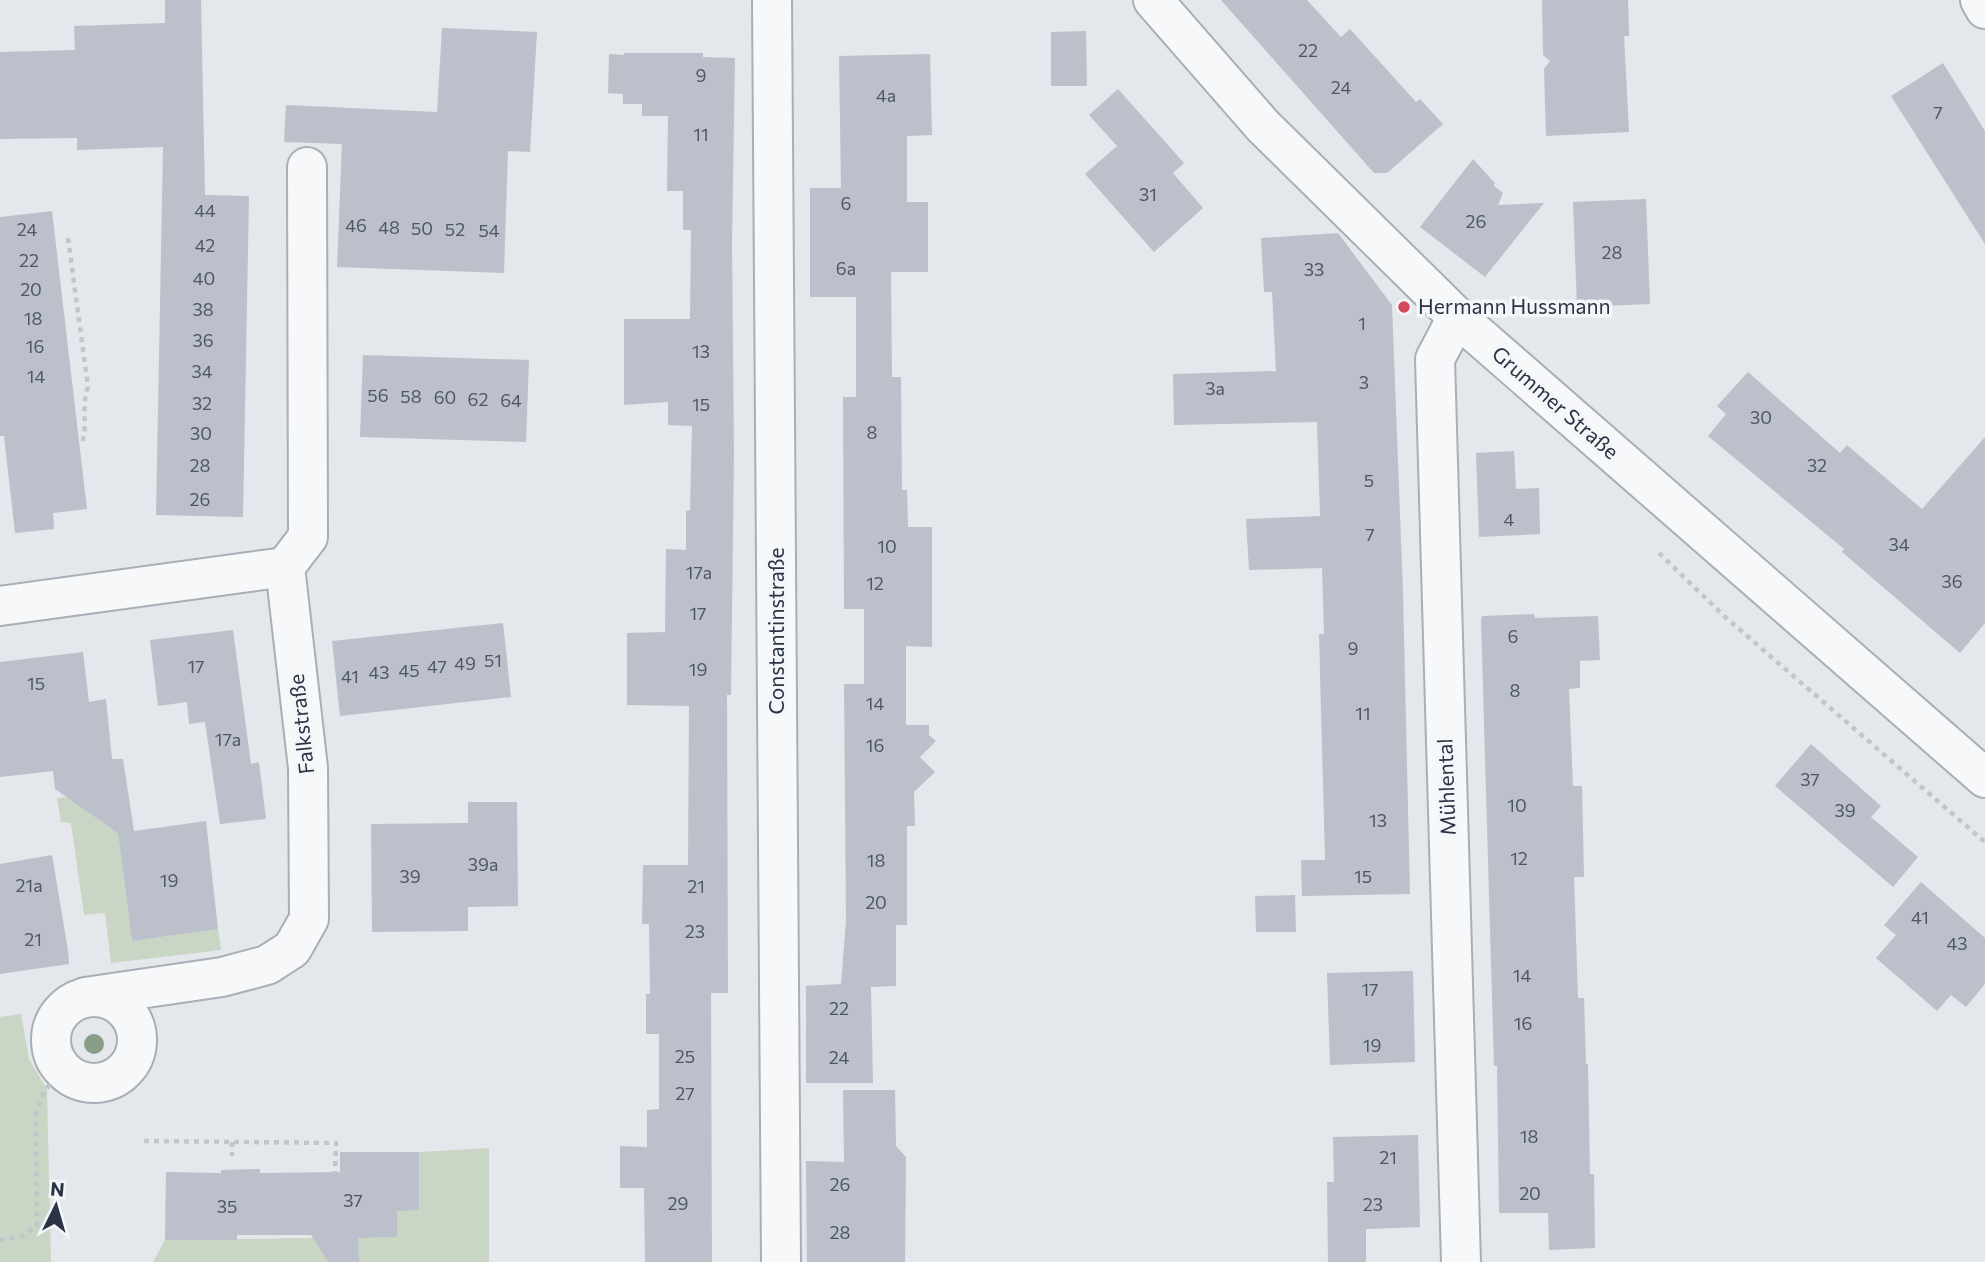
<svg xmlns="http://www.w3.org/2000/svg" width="1985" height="1262" font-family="Commissioner,sans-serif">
<rect width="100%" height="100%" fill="#e4e7ec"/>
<g fill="#c9d6c5">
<path d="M74 796 118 833 132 941 218 929 221 950 111 963 105 913 84 915 71 823 61 822 57 798Z"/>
<path d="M21 1014 29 1059 47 1090 51 1262H0V1017Z"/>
<path d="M489 1148V1262H153L165 1240 397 1237V1211L419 1152Z"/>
</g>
<g fill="#bbc0ca">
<path d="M165 0H201L205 195 249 196 243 517 156 515 163 147 77 150V138L0 139V52L75 50 74 26 165 23Z"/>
<path d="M1221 0H1307L1341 37 1350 29 1416 102 1420 99 1443 124 1387 173H1374Z"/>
<path d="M1542 0H1628L1629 36H1624L1629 132 1546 136 1544 69 1550 61 1543 55Z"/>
<path d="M442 28 537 32 530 152 508 151 504 273 337 267 342 144 284 142 286 105 437 112Z"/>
<path d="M1086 31 1087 86H1051V32Z"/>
<path d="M624 53H703V57L735 58 732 243 734 454 731 695H727L728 993H711L712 1262H645L644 1188H620V1146L647 1147V1110L659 1109V1034H646V994H650L649 924H642L643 865H688L689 706 627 705V633L665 632 666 549 686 550V511L690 510 692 426 668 425V402L624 405V319H690L691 230H683V191H667L668 116H642V104H623V94L608 93 609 54 624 55Z"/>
<path d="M930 54 932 135 907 136V202H928V272H891L892 377H901L902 490H907L908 527H932V647L906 646V725H929V735L936 741 920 757 935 772 914 792 915 826H907V925H896V986L871 987 873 1083H806V986L841 984 846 920 844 684H864V609H844L843 397H856V297H810V188H841L839 56Z"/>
<path d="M1943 63 1985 131V244L1891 96Z"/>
<path d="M1118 89 1184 163 1173 173 1203 208 1154 252 1085 174 1117 146 1089 115Z"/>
<path d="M1473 159 1495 183 1494 186 1503 193 1498 205 1544 203 1485 277 1420 227Z"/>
<path d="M1646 199 1650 304 1577 307 1573 202Z"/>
<path d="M52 211 87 509 53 513 54 529 15 533 4 436H0V217Z"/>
<path d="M1338 233 1392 305 1403 593 1410 894 1302 896 1301 860H1325L1319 634H1324L1322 568 1249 570 1246 519 1320 516 1317 422 1174 425 1173 374 1276 371 1272 292H1264L1261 238Z"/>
<path d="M363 355 529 360 526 442 360 437Z"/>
<path d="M1748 372 1840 453 1847 445 1922 509 1985 437V623L1960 653 1842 552 1844 549 1708 436 1726 414 1717 406Z"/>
<path d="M1514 451 1516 489 1539 488 1540 534 1479 537 1476 453Z"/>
<path d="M1534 614 1535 618 1598 616 1600 660 1580 661V688L1569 689 1573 786H1582L1584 877H1574L1578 998H1584L1586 1064H1588L1590 1174H1594L1595 1248 1549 1250 1548 1213H1499L1497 1066H1494L1481 620 1482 616Z"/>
<path d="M503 623 511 697 340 716 332 641Z"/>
<path d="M233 630 251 764 259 762 266 819 220 824 205 722 189 724 187 702 158 706 150 640Z"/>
<path d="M83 652 89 702 106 699 112 759H123L134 831 206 821 218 929 132 941 118 833 55 789 53 771 0 777V662Z"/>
<path d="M1811 744 1881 806 1871 817 1918 857 1893 887 1775 786Z"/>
<path d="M468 802H517L518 906 468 907V931L372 932 371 824 468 823Z"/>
<path d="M52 855 68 950 69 964 0 974V864Z"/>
<path d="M1921 882 1985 938V984L1966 1007 1951 995 1937 1011 1876 958 1896 935 1884 925Z"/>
<path d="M1295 895 1296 932H1256L1255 896Z"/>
<path d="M1413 971 1415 1062 1330 1065 1327 973Z"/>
<path d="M843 1090H895L896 1146 906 1157 905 1262H807L806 1161 844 1162Z"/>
<path d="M1418 1135 1420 1227 1366 1229V1262H1328L1327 1182H1334L1333 1137Z"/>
<path d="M340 1152H419V1210L397 1211V1237L358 1238 359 1262H328L311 1235H237V1240H165L166 1172 221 1173V1170L260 1169V1173L340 1172Z"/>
</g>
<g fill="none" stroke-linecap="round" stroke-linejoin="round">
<g stroke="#a9aeb7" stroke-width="42">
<g id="minor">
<path d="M772 0 781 1262"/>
<path d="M1153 0 1263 126 1457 317 1985 778"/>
<path d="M1980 0 1985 9"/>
<path d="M1457 317 1435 359 1461 1262"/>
<path d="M285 567 308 537 307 167"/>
<path d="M0 606 285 567"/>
<path d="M85 997 222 977 267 965 292 949 309 919 308 768 285 567"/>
<circle cx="94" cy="1040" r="43"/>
</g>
</g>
<g stroke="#c2c5cb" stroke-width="4.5" stroke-dasharray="5 5" stroke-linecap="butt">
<path d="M68 238 88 387C81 406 88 423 82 444"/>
<path d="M1659 553 1724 616 1985 842"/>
<path d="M144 1141 336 1143 335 1172"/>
<path d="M232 1142V1156"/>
<path d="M0 1240 23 1236 37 1225 36 1114 44 1092 54 1079"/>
</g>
<use href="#minor" stroke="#f7f8fa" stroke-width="38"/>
</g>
<circle fill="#899d89" cx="94" cy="1044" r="10"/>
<circle fill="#d1495b" stroke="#f4f6f9" stroke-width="2.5" cx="1404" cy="307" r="7"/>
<g text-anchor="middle" stroke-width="7" stroke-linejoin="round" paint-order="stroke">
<g font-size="18" fill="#4f5766">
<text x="1308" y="57">22</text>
<text x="701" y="82">9</text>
<text x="1341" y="94">24</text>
<text x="886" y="102">4a</text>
<text x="1938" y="119">7</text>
<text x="701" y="141">11</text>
<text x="1148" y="201">31</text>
<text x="846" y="210">6</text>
<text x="205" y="217">44</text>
<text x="1476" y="228">26</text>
<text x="356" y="232">46</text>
<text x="389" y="234">48</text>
<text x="422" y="235">50</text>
<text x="27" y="236">24</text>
<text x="455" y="236">52</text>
<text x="489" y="237">54</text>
<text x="205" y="252">42</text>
<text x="1612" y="259">28</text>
<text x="29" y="267">22</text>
<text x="846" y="275">6a</text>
<text x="1314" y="276">33</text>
<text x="204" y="285">40</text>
<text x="31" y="296">20</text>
<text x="203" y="316">38</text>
<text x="33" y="325">18</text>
<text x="1362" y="330">1</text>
<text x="203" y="347">36</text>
<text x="35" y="353">16</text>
<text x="701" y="358">13</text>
<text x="202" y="378">34</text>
<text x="36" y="383">14</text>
<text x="1364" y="389">3</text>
<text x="1215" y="395">3a</text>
<text x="378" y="402">56</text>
<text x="411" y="403">58</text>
<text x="445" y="404">60</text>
<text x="478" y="406">62</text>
<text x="511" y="407">64</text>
<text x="202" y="410">32</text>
<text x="701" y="411">15</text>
<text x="1761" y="424">30</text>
<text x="872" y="439">8</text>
<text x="201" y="440">30</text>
<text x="200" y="472">28</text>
<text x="1817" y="472">32</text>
<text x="1369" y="487">5</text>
<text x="200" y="506">26</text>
<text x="1509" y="526">4</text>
<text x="1370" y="541">7</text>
<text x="1899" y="551">34</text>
<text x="887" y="553">10</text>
<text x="699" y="579">17a</text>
<text x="1952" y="588">36</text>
<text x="875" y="590">12</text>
<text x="698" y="620">17</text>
<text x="1513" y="643">6</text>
<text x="1353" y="655">9</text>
<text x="493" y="667">51</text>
<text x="465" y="670">49</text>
<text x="196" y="673">17</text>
<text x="437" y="673">47</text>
<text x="698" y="676">19</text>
<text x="409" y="677">45</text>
<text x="379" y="679">43</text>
<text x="350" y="683">41</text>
<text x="36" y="690">15</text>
<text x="1515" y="697">8</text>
<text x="875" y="710">14</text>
<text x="1363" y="720">11</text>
<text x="228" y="746">17a</text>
<text x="875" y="752">16</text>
<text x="1810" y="786">37</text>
<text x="1517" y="812">10</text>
<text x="1845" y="817">39</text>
<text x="1378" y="827">13</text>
<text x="1519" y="865">12</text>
<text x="876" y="867">18</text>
<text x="483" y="871">39a</text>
<text x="410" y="883">39</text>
<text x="1363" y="883">15</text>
<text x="169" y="887">19</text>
<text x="29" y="892">21a</text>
<text x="696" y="893">21</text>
<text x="876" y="909">20</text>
<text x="1920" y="924">41</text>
<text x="695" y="938">23</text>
<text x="33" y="946">21</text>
<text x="1957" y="950">43</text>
<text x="1522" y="982">14</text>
<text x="1370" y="996">17</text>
<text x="839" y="1015">22</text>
<text x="1523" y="1030">16</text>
<text x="1372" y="1052">19</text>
<text x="685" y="1063">25</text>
<text x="839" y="1064">24</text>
<text x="685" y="1100">27</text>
<text x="1529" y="1143">18</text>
<text x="1388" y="1164">21</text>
<text x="840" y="1191">26</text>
<text x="1530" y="1200">20</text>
<text x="353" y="1207">37</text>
<text x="678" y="1210">29</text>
<text x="1373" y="1211">23</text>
<text x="227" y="1213">35</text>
<text x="840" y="1239">28</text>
</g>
<g font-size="21" fill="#2b3445" stroke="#f4f6f9" text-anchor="start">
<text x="1418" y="314">Hermann Hussmann</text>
</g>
<g font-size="21" fill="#2b3445" stroke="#f4f6f9">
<text transform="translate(1555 403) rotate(41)" y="7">Grummer Straße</text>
<text transform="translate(777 631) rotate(-90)" y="7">Constantinstraße</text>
<text transform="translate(302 724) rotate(-96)" y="7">Falkstraße</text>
<text transform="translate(1447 787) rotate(-92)" y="7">Mühlental</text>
</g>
</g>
<g transform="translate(56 1206) rotate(5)" stroke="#f4f6f9" stroke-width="5" paint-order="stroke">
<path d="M0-5L12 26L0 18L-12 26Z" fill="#2b3445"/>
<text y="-10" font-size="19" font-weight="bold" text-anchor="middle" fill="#2b3445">N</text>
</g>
</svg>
